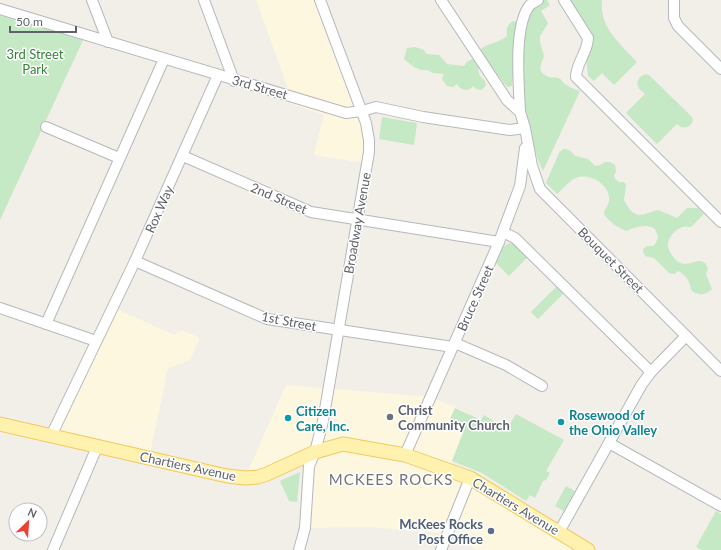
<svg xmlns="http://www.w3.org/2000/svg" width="721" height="550" font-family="Lato,sans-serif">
<rect width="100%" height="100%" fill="#f1efe8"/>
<g fill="#fef7e0">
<path d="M256 0H320L362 111 367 163 324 157 314 154 324 115 292 104 286 83Z"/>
<path d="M112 307 174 335 182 330 200 338 190 360 168 368 149 458 51 436Z"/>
<path d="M286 385 431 397 470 414 449 470 588 550H477L448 534 371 527 305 528 315 453 245 478Z"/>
</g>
<g fill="#c5e8c5">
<path d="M543 0H547L550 5 541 11 548 23 540 36V42L544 56C541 65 536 72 549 77 552 78 555 77 558 78 562 79 562 82 565 84 568 87 575 89 580 91L543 171C539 163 536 154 533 145 524 116 512 27 535 5 537 3 541 1 543 0Z"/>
<path d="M570 0H602C599 27 620 44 637 62L614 85 602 73 594 81 588 76 586 57 593 45 592 37Z"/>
<path d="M0 15 83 40 0 220Z"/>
<path d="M513 21 518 22 513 46V76L512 86 507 87 479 50C488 43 499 43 507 36 506 29 507 25 513 21Z"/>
<path d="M415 47 424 50 426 54 439 55 447 64 464 66 467 62 472 59 478 61 480 66 478 70 480 76 485 81 486 85 482 90 476 89 473 86 470 89 465 90 460 88 457 84 453 87 447 86 442 79 444 74 433 73 427 70H421L414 67 404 59 407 48Z"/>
<path d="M645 74 649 75 692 117 693 120C691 128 683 130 677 124L657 144 626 113 645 94 639 89 637 83 640 77Z"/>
<path d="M382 117 417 123 414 145 379 139Z"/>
<path d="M563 149C569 149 571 151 575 156L588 159 595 166 600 165 605 162H610L615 165 616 172 614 175 615 179 619 182H624L626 185 624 200C635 221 640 215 658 210L677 218 687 208H698L704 214 691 227C681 224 670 233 668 243 667 248 671 254 674 258 687 274 700 250 708 268L706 274 712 289C705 296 698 296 691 290 690 281 686 275 678 271L675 274 669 273 654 258 645 256 643 252V249L647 246H653C659 241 659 235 654 228 644 224 636 227 626 231 617 227 609 222 604 214 604 209 609 206 609 200 611 185 589 172 576 178 569 181 563 189 557 194L546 183 559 153Z"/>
<path d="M509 243 515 244 528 257 509 276 496 263 503 247Z"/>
<path d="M557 286 564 293 538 319 531 312Z"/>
<path d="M455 408 481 420 484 415 507 429 516 414 564 440 546 471 550 473 546 480 543 481 535 498 530 495 526 501 482 473 452 461 465 428 449 421Z"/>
<path d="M300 472 297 502 289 501 280 481Z"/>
<path d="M566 486 575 491 564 511 555 506Z"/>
<path d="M716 511 721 514V550H702L696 547Z"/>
</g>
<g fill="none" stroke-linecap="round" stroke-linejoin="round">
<g stroke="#b5b8bc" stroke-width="12">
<g id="minor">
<path d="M92 0 108 42"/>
<path d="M204 0 234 81"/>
<path d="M441 0 507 100 520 112 525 128 532 166 540 189 721 371"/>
<path d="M564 0 588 38C588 52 576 63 576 77L721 222"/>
<path d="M674 0V18L678 26 721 69"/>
<path d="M0 9 346 113 362 111 376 107 423 117 510 130 525 128"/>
<path d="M520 112C519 86 513 25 530 5 532 3 535 2 538 0"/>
<path d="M46 127 119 158"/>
<path d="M183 156 311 212 499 242"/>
<path d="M503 232 515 238 651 372"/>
<path d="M135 261 267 319 453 347"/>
<path d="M0 308 96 341"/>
<path d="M46 324 164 59"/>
<path d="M455 343 506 365 542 386"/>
<path d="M51 436 135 261 218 75"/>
<path d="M609 443 721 506"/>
<path d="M405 455 499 242 520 186 525 148"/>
<path d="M559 532 642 384 651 372 686 336"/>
<path d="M53 550 97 447"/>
<path d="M299 550 305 528 309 466 315 452 323 421 369 152V140L366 123 320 0"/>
<path d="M441 550 470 478"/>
</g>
</g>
<g stroke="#f2c960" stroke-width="15">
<path id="major" d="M0 424 227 476 245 478 258 477 267 474 315 452 343 444 405 455 470 478 588 550"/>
</g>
<use href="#minor" stroke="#fff" stroke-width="10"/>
<use href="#major" stroke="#fff2af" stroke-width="13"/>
</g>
<circle fill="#6b7280" stroke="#fff" stroke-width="1.5" cx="390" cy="417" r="4"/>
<g fill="#0f9aa8" stroke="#fff" stroke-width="1.5">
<circle cx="288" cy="418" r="4"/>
<circle cx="561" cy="422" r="4"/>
</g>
<circle fill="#5c6f8a" stroke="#fff" stroke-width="1.5" cx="491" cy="531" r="4"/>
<g text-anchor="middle" stroke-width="3" stroke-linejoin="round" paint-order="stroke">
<g font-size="13" fill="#348238" stroke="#fff">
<text x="35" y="59">3rd Street<tspan x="35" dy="15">Park</tspan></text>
</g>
<g font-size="13" fill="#5f6368" stroke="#fff">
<text transform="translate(260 87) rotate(16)" y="5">3rd Street</text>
<text transform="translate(279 198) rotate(23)" y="5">2nd Street</text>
<text transform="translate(159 209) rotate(-66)" y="5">Rox Way</text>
<text transform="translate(357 223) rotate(-80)" y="5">Broadway Avenue</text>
<text transform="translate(611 260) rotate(45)" y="5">Bouquet Street</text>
<text transform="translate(475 298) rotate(-66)" y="5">Bruce Street</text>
<text transform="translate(289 321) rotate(11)" y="5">1st Street</text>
<text transform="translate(188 466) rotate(12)" y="5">Chartiers Avenue</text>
<text transform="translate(516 506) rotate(31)" y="5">Chartiers Avenue</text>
</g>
<g font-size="13" font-weight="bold" fill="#5b616d" stroke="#fff" text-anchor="start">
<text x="398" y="415">Christ<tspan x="398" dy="15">Community Church</tspan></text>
</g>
<g font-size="13" font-weight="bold" fill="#0d838f" stroke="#fff" text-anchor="start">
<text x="296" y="416">Citizen<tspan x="296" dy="15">Care, Inc.</tspan></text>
<text x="569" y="420">Rosewood of<tspan x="569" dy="15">the Ohio Valley</tspan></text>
</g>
<g font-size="13" font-weight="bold" fill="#4e5e75" stroke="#fff" text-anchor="end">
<text x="483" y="529">McKees Rocks<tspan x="483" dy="15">Post Office</tspan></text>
</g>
<g font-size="15" letter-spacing="1" fill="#70757a" stroke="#fff">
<text x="391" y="485">MCKEES ROCKS</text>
</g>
</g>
<g transform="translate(28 522) rotate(25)"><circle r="19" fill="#ffffff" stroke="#bfc1c3"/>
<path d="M0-3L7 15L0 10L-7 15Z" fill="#ea4335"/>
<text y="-6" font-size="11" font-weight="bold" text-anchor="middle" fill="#5f6368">N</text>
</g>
<path d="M10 26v6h66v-6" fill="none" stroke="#5f6368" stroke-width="2"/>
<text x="16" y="26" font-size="12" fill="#5f6368" stroke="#ffffff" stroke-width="3" paint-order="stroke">50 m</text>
</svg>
